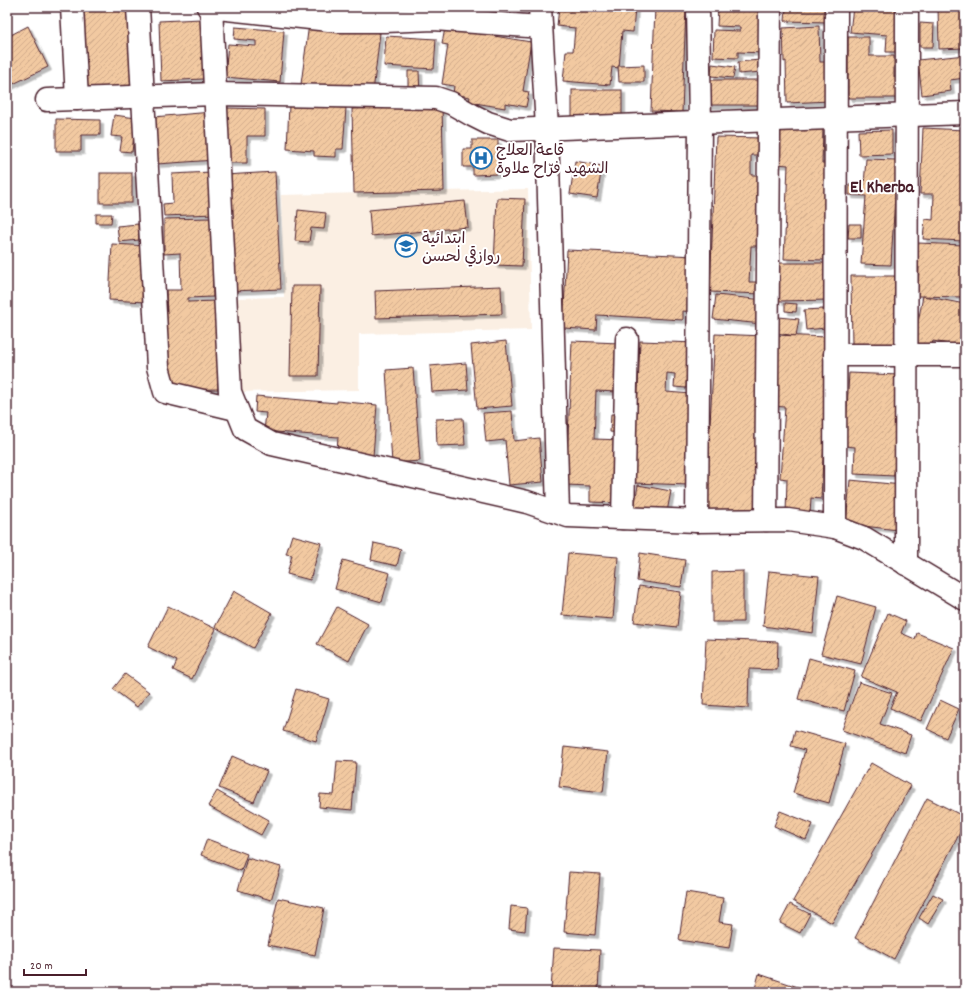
<svg xmlns="http://www.w3.org/2000/svg" width="972" height="999" font-family="Dekko,'Playpen Sans Arabic',sans-serif">
<defs>
<pattern id="building-hatch" width="6" height="6" patternUnits="userSpaceOnUse"><rect width="6" height="6" fill="#f2c9a1"/><path d="M-1 1l2-2M0 6l6-6M5 7l2-2" fill="none" stroke="#d1ac8b"/></pattern>
<filter id="shadow"><feDropShadow dx="3.5" dy="3.5" stdDeviation="0" flood-color="#0004"/></filter>
</defs>
<rect width="100%" height="100%" fill="#fff"/>
<filter id="ink" filterUnits="userSpaceOnUse"><feTurbulence type="fractalNoise" baseFrequency=".025" numOctaves="2"/><feDisplacementMap in="SourceGraphic" scale="8" xChannelSelector="R" yChannelSelector="G"/><feConvolveMatrix kernelMatrix="1 2 1 2 8 2 1 2 1" color-interpolation-filters="sRGB"/></filter>
<g filter="url(#ink)">
<path fill="#fbefe3" d="M528 189 531 330 359 334V390L237 392 235 298 284 297 281 195Z"/>
<g fill="url(#building-hatch)" stroke="#4a1f2b" filter="url(#shadow)">
<path d="M80 7H134L138 86 85 89Z"/>
<path d="M559 7H635L633 32 622 31 619 68 612 67 610 85 563 81 566 51H573L575 28 557 26Z"/>
<path d="M655 7H686L682 112 651 111Z"/>
<path d="M718 7H765L764 53 738 52V58L713 57 714 30 740 31V27L717 26Z"/>
<path d="M786 7H828V22L785 21Z"/>
<path d="M853 7H898L895 52H886L887 35 850 32Z"/>
<path d="M938 7H962L964 48 939 49Z"/>
<path d="M201 19 203 79 161 81 159 21Z"/>
<path d="M920 23 934 24 933 47H920Z"/>
<path d="M309 24 380 33 373 92 301 84Z"/>
<path d="M28 26 48 67 7 87V68L11 66 7 59V37Z"/>
<path d="M819 26 820 62H829L830 101 787 103 786 61 784 62 783 28Z"/>
<path d="M235 27 284 31 280 82 225 77 228 44 256 46V41L234 39Z"/>
<path d="M445 28 531 42 523 91 529 92 526 107 505 103V108L469 102 470 97 453 94 454 86 442 84 448 45 442 44Z"/>
<path d="M386 36 436 39 434 69 384 66Z"/>
<path d="M848 37H869V56H894V77H901V98H848Z"/>
<path d="M965 55V78L950 80 951 91 922 95 918 60Z"/>
<path d="M760 60 761 72 739 74 738 62Z"/>
<path d="M712 64 735 67 733 78 711 76Z"/>
<path d="M644 65V82H619L618 66Z"/>
<path d="M408 71H419L420 95H408Z"/>
<rect x="705" y="80" width="58" height="25"/>
<rect x="572" y="90" width="50" height="28"/>
<path d="M289 105 346 108 343 149H336V157L314 156V151L287 149Z"/>
<path d="M442 107 444 191 354 193 352 109Z"/>
<path d="M227 108 265 109V136H247V163H226Z"/>
<path d="M212 112 215 160 157 164 153 117Z"/>
<path d="M114 115 136 118 132 152 120 151 122 137 111 136Z"/>
<path d="M56 119 100 120V135H81V151H56Z"/>
<path d="M779 128 823 129 822 163H829L825 260 784 259 788 165 777 164Z"/>
<path d="M923 128 965 130V202L963 241 923 239 925 219 933 220 934 194H920Z"/>
<path d="M892 130V154L859 155 858 131Z"/>
<path d="M716 137 763 138V155H751V175H765L762 246H751L749 282H762V294L710 292Z"/>
<path d="M472 140H498V174L473 175V167H463V149H472Z"/>
<path d="M866 159 897 160 891 265 861 264 866 196 849 195V184L864 185Z"/>
<path d="M575 161 602 166 597 198 570 194Z"/>
<path d="M211 172 214 214 164 216 163 204 173 203 172 174Z"/>
<path d="M275 172 281 289 232 291 225 175Z"/>
<rect x="100" y="173" width="32" height="30"/>
<path d="M497 198 525 199 522 266 494 265Z"/>
<path d="M465 201 468 227 371 236 369 210Z"/>
<path d="M298 210 326 213 324 229 311 228 309 242 295 241Z"/>
<path d="M96 214H112L111 223H96Z"/>
<path d="M212 218 213 297 188 298V302L216 301 218 389 169 390 166 290H181L180 253 164 254V219Z"/>
<path d="M138 224 139 240 119 242 117 226Z"/>
<path d="M849 224H861V238H848Z"/>
<path d="M918 243 964 245 963 297 918 296 919 267H917Z"/>
<path d="M112 244 149 246 146 302 109 300Z"/>
<path d="M567 250 695 256 691 312 683 311V320L597 315 596 330 563 328Z"/>
<path d="M778 263H829L830 300 779 301Z"/>
<path d="M851 276H895V347H852Z"/>
<path d="M292 286H320L318 376H290Z"/>
<path d="M501 286 502 314 376 318 375 291Z"/>
<path d="M716 295 765 300 762 324 713 319Z"/>
<path d="M923 296 965 304V320L960 346 933 341 931 348 914 344Z"/>
<path d="M785 303 797 304 796 312 785 311Z"/>
<path d="M823 309 825 328 806 330 804 310Z"/>
<path d="M779 317 799 319 796 336 776 333Z"/>
<path d="M715 334 765 336 762 516 705 513Z"/>
<path d="M775 335 829 337 821 499 811 498 810 515 786 514 787 479 780 478 785 407 771 406Z"/>
<path d="M506 341 512 406 477 409 471 345Z"/>
<path d="M572 341 619 343 617 392 596 391 594 439 622 440V503L590 502V486L566 485Z"/>
<path d="M640 341 697 343 696 371 687 370 686 388 674 387 675 374 667 373 666 392 692 394 689 485 634 483Z"/>
<path d="M466 363 468 390 432 392 430 366Z"/>
<path d="M413 368 420 461 392 463 386 370Z"/>
<path d="M849 373 899 375 894 476 854 474 855 447 845 446Z"/>
<path d="M256 396 337 403V401L377 405 373 456 337 452 338 437 264 431 266 413 255 412Z"/>
<path d="M512 411 514 441 539 438 543 482 509 485 505 440 486 442 483 413Z"/>
<path d="M611 414H620V433L610 432Z"/>
<path d="M463 418 465 445 437 446 436 419Z"/>
<path d="M850 480 902 485 898 530 846 524Z"/>
<path d="M638 485 671 491 666 517 634 510Z"/>
<path d="M292 535 321 543 310 580 287 574 292 555 286 554Z"/>
<path d="M374 543 401 549 397 566 371 560Z"/>
<path d="M568 553 618 557 613 619 562 615Z"/>
<path d="M640 553 685 560 681 587 637 581Z"/>
<path d="M343 560 390 573 382 602 335 589Z"/>
<path d="M743 571V622H712V572Z"/>
<path d="M769 571 819 576 813 633 763 626Z"/>
<path d="M639 586 681 592 677 627 634 622Z"/>
<path d="M234 591 272 613 253 648 215 627Z"/>
<path d="M837 596 876 607 861 664 821 654Z"/>
<path d="M168 606 216 629 192 679 173 670 177 661 148 647Z"/>
<path d="M337 607 368 624 349 661 317 644Z"/>
<path d="M888 613 906 621 901 633 915 639 917 633 954 648 921 721 890 708 897 692 861 677Z"/>
<path d="M706 639 778 642 777 670 749 669 748 708 703 705Z"/>
<path d="M809 658 855 671 844 711 798 699Z"/>
<path d="M125 674 149 692 137 707 113 689Z"/>
<path d="M859 682 892 693 880 724 911 735 905 753 842 730Z"/>
<path d="M296 689 329 699 316 741 283 731Z"/>
<path d="M940 700 959 709 946 738 927 729Z"/>
<path d="M795 730 845 744 829 803 793 793 805 750 791 746Z"/>
<path d="M564 747 608 752 603 792 559 787Z"/>
<path d="M232 756 267 771 254 802 219 788Z"/>
<path d="M337 761 356 762 352 810 319 807 320 794 334 795Z"/>
<path d="M871 763 911 786 832 923 793 901Z"/>
<path d="M217 791 269 820 261 835 208 806Z"/>
<path d="M927 798 965 817V823L894 959 855 938Z"/>
<path d="M780 811 813 824 806 840 774 826Z"/>
<path d="M207 839 247 854 241 871 201 855Z"/>
<path d="M247 858 281 867 271 900 238 890Z"/>
<path d="M569 872 600 874 595 935 564 932Z"/>
<path d="M686 892 723 898 719 922 733 924 729 948 679 940Z"/>
<path d="M933 894 943 899 928 924 919 918Z"/>
<path d="M278 898 324 908 315 955 268 945Z"/>
<path d="M790 904 810 914 800 933 780 923Z"/>
<path d="M511 906 527 908 525 931 509 929Z"/>
<path d="M554 948 600 950 598 992 551 990Z"/>
<path d="M759 974 801 988 800 992H754Z"/>
</g>
<g fill="none" stroke-linecap="round" stroke-linejoin="round">
<g stroke="#4a1f2b" stroke-width="25">
<g id="minor">
<path d="M72 7 77 99"/>
<path d="M138 7 158 367 165 392 236 409"/>
<path d="M208 7 338 21H385L434 19 541 27"/>
<path d="M211 7 230 392 245 429 272 444 527 502 568 516 697 521 788 520 835 527 864 538 965 599"/>
<path d="M540 7 547 128 558 512"/>
<path d="M47 100 215 94 436 98 451 103 472 115 488 123 510 130 965 113"/>
<path d="M835 355H965"/>
<path d="M623 518 627 339"/>
<path d="M766 520 770 7"/>
<path d="M697 521 700 123 698 7"/>
<path d="M835 527 836 7"/>
<path d="M906 564 907 7"/>
</g>
</g>
<use href="#minor" stroke="#fff" stroke-width="22"/>
</g>
</g>
<defs>
<g id="hospital-ring" transform="scale(1.15)"><circle r="9.5" fill="#fff" stroke="#1f6fb2" stroke-width="1.5"/><path d="M-5-5h3v3.5h4V-5h3V5h-3V1.5h-4V5h-3Z" fill="#1f6fb2"/></g>
<g id="school-ring" transform="scale(1.15)"><circle r="9.5" fill="#fff" stroke="#1f6fb2" stroke-width="1.5"/><path d="M0-5L7-2L0 1L-7-2ZM-4 1L0 2.5L4 1V4Q0 6-4 4Z" fill="#1f6fb2"/></g>
</defs>
<g fill-rule="evenodd">
<use href="#hospital-ring" x="481" y="158"/>
<use href="#school-ring" x="406" y="246"/>
</g>
<g text-anchor="middle" stroke-width="4" stroke-linejoin="round" paint-order="stroke">
<g font-size="16" fill="#4a1f2b" stroke="#fff" text-anchor="start">
<text x="496" y="155">قاعة العلاج<tspan x="496" dy="18">الشهيد فرّاح علاوة</tspan></text>
<text x="422" y="243">ابتدائية<tspan x="422" dy="18">روازقي لحسن</tspan></text>
</g>
<g font-size="18" font-weight="bold" fill="#4a1f2b" stroke="#fff">
<text x="882" y="192">El Kherba</text>
</g>
</g>
<rect width="972" height="999" fill="none" stroke="#fff" stroke-width="24"/>
<rect x="12" y="12" width="948" height="975" fill="none" stroke="#4a1f2b" stroke-width="1.5" filter="url(#ink)"/>
<path d="M24 969v6h62v-6" fill="none" stroke="#4a1f2b" stroke-width="2"/>
<text x="30" y="969" font-size="12" fill="#4a1f2b" stroke="#ffffff" stroke-width="3" paint-order="stroke">20 m</text>
</svg>
